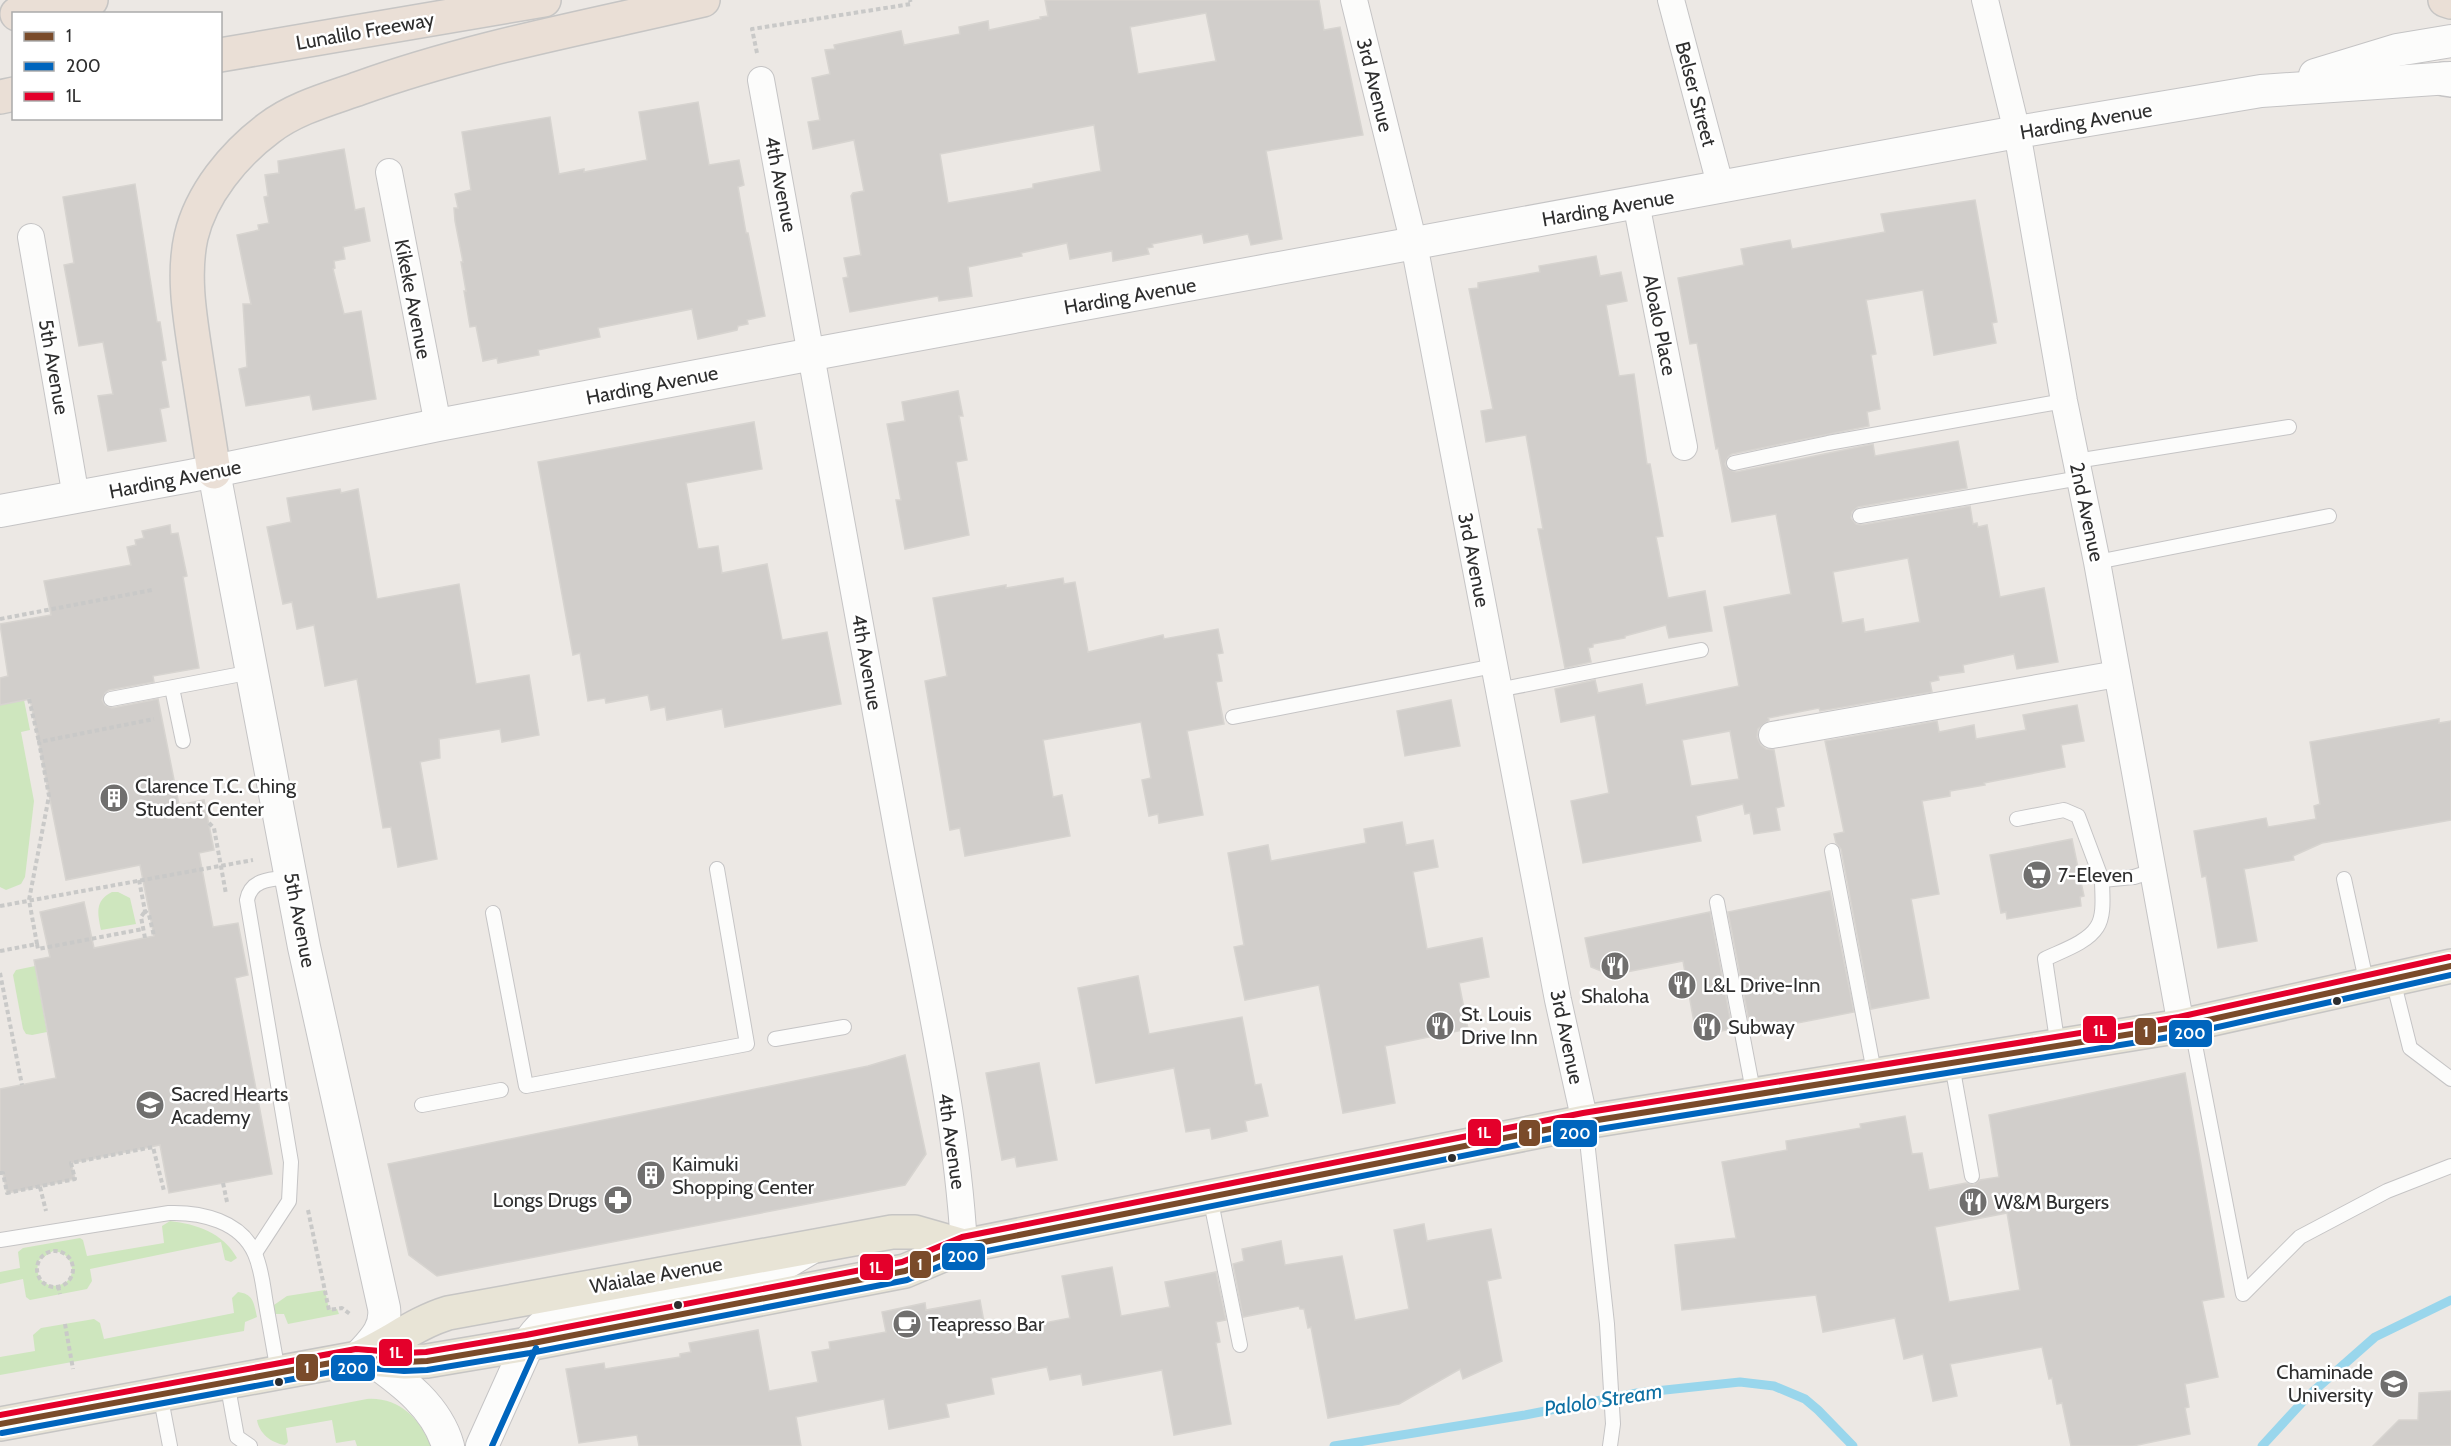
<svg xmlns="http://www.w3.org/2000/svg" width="2451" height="1446" font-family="Cabin,sans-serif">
<rect width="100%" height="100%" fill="#ece8e4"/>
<g fill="#cee6be" fill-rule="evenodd">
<path d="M24 700 30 730 21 732 34 801 25 877 21 884 6 890 0 887V705Z"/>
<path d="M112 892H118L130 898 136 924 101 930C98 914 94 901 112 892Z"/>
<path d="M35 966 47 1032 32 1035 26 1034 23 1029 13 975 16 970Z"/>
<path d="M170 1221C197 1224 223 1233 237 1258L231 1262 225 1260 221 1242 90 1269 92 1281 87 1289 30 1300 26 1297 23 1279 0 1284V1272L20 1268 18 1252 23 1248 80 1238 83 1240 87 1256 164 1243 162 1226ZM53 1251C62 1252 68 1255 71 1264 80 1292 28 1295 39 1260Z"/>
<path d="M325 1290 329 1310 337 1309 339 1314 288 1324 284 1314H273L274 1305 287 1296Z"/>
<path d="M238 1292C254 1294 254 1304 257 1317L245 1322 244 1331 0 1375V1357L35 1351 33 1335 41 1328 94 1319 100 1323 104 1339 234 1313 232 1298Z"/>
<path d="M367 1399C398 1397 420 1418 431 1446H357L355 1440 336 1443 332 1420 286 1428 288 1442 285 1445C271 1443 259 1433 257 1420Z"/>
</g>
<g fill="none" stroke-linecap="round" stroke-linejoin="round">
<g stroke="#99d6ec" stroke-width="9">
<path d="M1334 1446 1525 1415 1637 1393 1740 1382 1774 1386 1805 1399 1818 1410 1853 1446"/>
<path d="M2262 1446 2308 1396 2375 1337 2451 1300"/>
</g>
</g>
<g fill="#d1cecb" stroke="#d7d4d0" stroke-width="1.5" fill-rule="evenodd">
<path d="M1045 0H1319L1324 30 1340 27 1363 135 1266 151 1282 239 1251 245 1248 234 1204 243 1202 234 1152 244 1153 247 1147 248 1149 254 1113 261 1112 251 1070 259 1067 243 1021 253 1022 256 968 267 972 296 939 301 938 296 850 312 843 278 848 277 844 258 861 255 851 196 853 193 864 191 854 140 813 149 808 122 820 120 812 78 830 74 825 50 835 49 834 45 901 31 904 45 960 34 959 27 988 21 989 30 1041 19 1040 17 1048 16ZM1206 13 1216 61 1138 74 1130 27ZM1094 125 1101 171 1033 184V188L948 203 940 154Z"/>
<path d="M698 102 709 165 739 160 744 185 738 187 746 233H748L765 316 747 320 748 324 738 326 737 330 698 339 692 309 598 328 600 337 538 350 539 355 498 363 497 358 483 361 476 326 470 327 464 291H466L461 262H463L455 221 454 208H458L455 194 471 190 462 132 550 117 559 174 584 169V172L647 160 639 112Z"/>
<path d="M344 149 355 210 364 208 370 241 343 247 345 259 334 261 335 268 333 269 344 314 361 311 376 399 313 410 310 395 246 406 239 369 247 367 243 304H251L237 235 259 230 258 225 269 223 264 197 268 196 265 175 279 173 278 161Z"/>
<path d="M135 184 157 322H160L166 360 161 361 169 407 160 409 166 441 108 451 98 396 113 394 103 342 79 346 64 265 74 263 63 197Z"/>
<path d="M1975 200 1997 322 1992 323 1996 343 1934 355 1923 290 1866 300 1876 354 1871 355 1880 409 1867 412 1869 426 1732 454 1728 457 1725 464 1728 469 1736 472 1873 444 1875 456 1958 441 1967 488 1858 507 1852 512 1851 518 1856 524 1862 525 1970 506 1973 524 1977 523 1978 527 1987 525 2000 597 2044 588 2058 662 2017 669 2014 654 1963 665 1964 672 1938 676 1939 680 1930 682 1932 692 1820 711 1819 708 1768 718 1769 720 1758 729 1757 737 1761 745 1766 749 1774 750 1784 806 1776 808 1780 830 1754 834 1750 813 1745 814 1743 804 1696 816 1701 841 1583 863 1571 801 1609 793 1595 715 1561 722 1555 689 1595 680 1598 693 1642 684 1646 705 1739 686 1724 607 1791 594 1776 514 1732 522 1718 448 1716 449 1697 343 1690 344 1678 278 1744 265 1741 249 1790 240 1792 249 1885 232 1881 214ZM1908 558 1920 622 1865 632 1863 619 1842 623 1833 572ZM1730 731 1739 779 1691 786 1682 740Z"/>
<path d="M1596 256 1600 276 1621 272 1627 301 1606 305 1619 376 1634 374 1647 464H1650L1663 536 1656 537 1668 598 1705 591 1712 631 1669 638 1666 625 1625 636V638L1593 644V647L1588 648 1591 662 1565 668 1538 529H1543L1526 435 1486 442 1481 411 1493 409 1469 289 1478 288V283L1540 272 1539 266Z"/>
<path d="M958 391 963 416H959L967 460 956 462 969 535 905 549 896 500H901L887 424 905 421 902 402Z"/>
<path d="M754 422 762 469 686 483 698 549 718 546 722 573 767 564 782 640 827 632 841 704 725 727 722 709 667 720 665 707 651 710 648 695 606 703 605 698 588 701 580 653 573 655 538 462Z"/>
<path d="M340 489 341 493 358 489 377 599 459 584 476 684 529 675 539 735 502 742 500 729 439 739 440 758 420 762 437 859 398 867 391 827 383 828 357 679 325 686 314 625 297 629 292 602 283 604 267 527 291 522 287 498Z"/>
<path d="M170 525 171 534 178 533 187 576 183 577 199 668 153 676 154 682 109 690 105 693 102 700 105 705 112 708 158 699 179 805 204 800 214 850 199 853 213 927 238 923 248 975 235 978 272 1174 169 1193 160 1145 71 1163 75 1179 7 1193 3 1173H0V1089L56 1078 34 960 50 957 40 912 84 902 94 948 154 936 140 865 66 880 30 699 0 705V678L8 676 0 624 51 615 44 581 131 565 127 547 136 545 135 540 144 538 142 531Z"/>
<path d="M1063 578 1064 584 1075 582 1088 652 1163 635 1164 639 1218 629 1223 653 1217 654 1222 681 1216 682 1224 724 1187 731 1203 815 1159 823 1158 814 1149 816 1142 780 1151 778 1141 722 1043 740 1053 797 1062 795 1070 836 965 856 960 828 950 830 925 681 947 676 933 598 1006 585V588Z"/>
<path d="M1451 700 1460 746 1405 756 1397 711Z"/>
<path d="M2077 705 2084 741 2061 745 2065 767 1984 783 1985 785 1950 791V796L1922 801 1939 894 1911 899 1929 998 1871 1009 1841 849 1836 843 1834 834 1844 832 1825 741 1937 721 1939 732 1974 725 1976 739 2026 730 2023 715Z"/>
<path d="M2439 719V723L2451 721V820L2322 843 2293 856 2294 860 2244 869 2257 941 2218 948 2206 876 2202 877 2194 831 2266 818 2268 827 2316 819 2314 806 2320 804 2310 742Z"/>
<path d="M1402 822 1406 845 1433 840 1438 867 1413 872 1427 949 1482 938 1489 977 1459 983 1468 1029 1385 1046 1395 1103 1343 1113 1319 985 1245 1000 1234 947 1244 945 1228 853 1268 845 1271 861 1366 843 1364 829Z"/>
<path d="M2072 839 2084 896 2080 897 2081 906 2007 919 2006 912 2001 913 1990 855Z"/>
<path d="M1830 891 1854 1012 1751 1032 1728 912Z"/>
<path d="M1710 912 1732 1029 1707 1034 1695 1028 1683 961 1611 975 1591 967 1585 938Z"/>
<path d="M1138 976 1149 1034 1242 1017 1255 1085 1261 1084 1268 1116 1245 1121 1247 1131 1212 1139 1210 1128 1186 1132 1174 1068 1096 1083 1078 988Z"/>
<path d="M905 1055 926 1154 905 1185 437 1276 409 1255 388 1164 868 1066Z"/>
<path d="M1039 1063 1057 1160 1017 1167 1015 1157 1002 1160 986 1073Z"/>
<path d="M2185 1073 2224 1297 2202 1301 2218 1377 2185 1384 2189 1407 2185 1408 2190 1434 2133 1446H2071L2062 1403 2057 1404 2052 1378 2049 1379 2042 1347 1950 1364 1957 1396 1933 1401 1923 1354 1904 1359 1895 1318 1823 1332 1816 1295 1682 1310 1675 1245 1736 1238 1722 1162 1787 1150 1786 1141 1861 1128 1860 1124 1905 1116 1912 1154 1922 1153 1929 1190 1966 1183 1974 1185 1980 1180 1999 1177 1989 1115ZM2007 1213 2020 1290 1949 1302 1935 1227Z"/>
<path d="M1424 1224 1427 1241 1491 1229 1501 1278 1487 1281 1502 1361 1463 1379 1460 1369 1399 1404 1328 1418 1311 1327 1308 1328 1304 1309H1300L1299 1306 1243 1317 1233 1264 1244 1261 1242 1249 1281 1241 1285 1265 1342 1256 1355 1320 1409 1309 1394 1230Z"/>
<path d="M1112 1267 1121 1316 1170 1307 1165 1282 1216 1272 1226 1320 1216 1322 1220 1342 1216 1343 1231 1424 1174 1435 1162 1370 1083 1385 1081 1374 1050 1380 1047 1367 991 1378 994 1394 946 1404 949 1417 889 1429 884 1399 796 1417 801 1446H639L637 1435 579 1443 566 1369 604 1363 605 1369 680 1357V1354L691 1352 689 1343 758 1330 769 1391 818 1382 812 1352 830 1349 829 1342 886 1332 882 1312 925 1303 926 1310 980 1300 984 1322 991 1320 993 1333 1070 1318 1062 1276Z"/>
<path d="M2451 1391V1446H2373L2399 1420H2418L2419 1393Z"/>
</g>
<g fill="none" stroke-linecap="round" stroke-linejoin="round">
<g stroke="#c5c4c5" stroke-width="16">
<g id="service">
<path d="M2076 461 2289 427"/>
<path d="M1734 463 1828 443 2064 401"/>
<path d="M1860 516 2080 478"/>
<path d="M2097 562 2329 516"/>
<path d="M172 688 183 741"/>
<path d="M1498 690 1701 650"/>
<path d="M111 699 252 672"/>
<path d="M1233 717 1494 666"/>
<path d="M2017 819 2064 810 2078 816 2102 880 2134 877 2153 871"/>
<path d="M1832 851 1875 1077"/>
<path d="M2344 879 2367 985"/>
<path d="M1717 902 1754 1096"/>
<path d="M493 913 526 1086 747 1044 717 869"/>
<path d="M2393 980 2410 1048 2451 1079"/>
<path d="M2191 1024 2243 1294 2300 1237 2387 1191 2451 1166"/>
<path d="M775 1039 844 1027"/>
<path d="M2058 1047 2045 959C2061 951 2087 943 2097 927 2105 915 2102 894 2102 880"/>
<path d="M1952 1065 1972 1176"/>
<path d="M422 1105 501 1090"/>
<path d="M1585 1122 1607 1324 1613 1424 1610 1446"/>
<path d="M1210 1197 1240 1345"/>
<path d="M0 1240 169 1213C201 1212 241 1221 255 1254 262 1270 263 1287 266 1304 270 1326 274 1349 278 1372"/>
<path d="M255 1253 289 1201 291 1162 247 900C251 878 273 879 292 877"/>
<path d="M227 1382 237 1437 250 1446"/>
<path d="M160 1394 170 1446"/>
</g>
</g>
<g stroke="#c5c4c5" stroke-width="28">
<g id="minor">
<path d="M1354 0 1414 244 1558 1000 1585 1122"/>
<path d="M1671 0 1721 188"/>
<path d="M1985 0 2017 132 2064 401 2097 562 2181 1026"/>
<path d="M761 80C808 327 852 575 896 823 921 964 956 1104 964 1246"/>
<path d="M389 172 438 425"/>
<path d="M1636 203 1684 447"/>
<path d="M31 237 76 497"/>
<path d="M1772 735 2117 674"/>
</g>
</g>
<g stroke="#c5c4c5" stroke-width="34">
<g id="tertiary">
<path d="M2315 75 2397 50 2451 41"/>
<path d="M214 472 304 947 384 1308C387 1330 371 1343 358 1358"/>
<path d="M0 511 190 476 438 425 813 354 2017 132 2261 91 2451 78"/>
<path d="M372 1360C403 1382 437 1407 448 1446"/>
<path d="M482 1446 528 1344C538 1329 548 1319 565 1314L747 1282 770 1272 809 1249"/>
</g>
</g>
<g stroke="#c5c4c5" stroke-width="36">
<path id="secondary" d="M2444 79 2451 80"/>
</g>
<g stroke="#c6c5c4" stroke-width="36">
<g id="primary">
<path d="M358 1358 405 1362 427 1361 528 1344 905 1271 964 1246 1585 1122 2181 1026 2451 966"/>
<path d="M0 1424 358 1358C389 1345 415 1323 448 1313L892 1232H915L964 1246"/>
</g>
</g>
<g stroke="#c6c5c4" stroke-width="36">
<g id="motorway">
<path d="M2445 0 2451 2"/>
<path d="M17 14 91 0"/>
<path d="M220 55 544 0"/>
<path d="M0 97 14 94"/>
<path d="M214 472C208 436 203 400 197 364 191 323 182 278 191 237 201 194 234 154 269 128 295 108 329 99 360 88 471 48 589 27 703 0"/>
</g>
</g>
<g stroke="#c9c9c8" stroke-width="4" stroke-dasharray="4.5 3" stroke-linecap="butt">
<path d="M757 53 752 29 911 4 910 0"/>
<path d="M0 619 152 590"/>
<path d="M29 699 39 742"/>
<path d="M209 823 214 828 226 894"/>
<path d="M139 880 145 911 149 915 154 936"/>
<path d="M0 906 253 860"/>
<path d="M145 938 141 917 145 911"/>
<path d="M37 944 38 949 143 929"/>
<path d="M0 951 37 944 29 900 49 796 39 742 154 719"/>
<path d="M0 973 22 1085"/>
<path d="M0 1173H3L7 1193 75 1179 71 1163 153 1147 164 1191"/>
<path d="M223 1183 227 1202"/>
<path d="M40 1187 46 1211"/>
<path d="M308 1210 329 1310 342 1308 350 1314"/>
<circle cx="55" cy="1269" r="18"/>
<path d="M58 1286 60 1294"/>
<path d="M65 1324 73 1369"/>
</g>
<use href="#service" stroke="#fcfcfb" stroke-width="14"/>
<use href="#minor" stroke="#fcfcfb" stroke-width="26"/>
<use href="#tertiary" stroke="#fcfcfb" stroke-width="32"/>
<use href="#secondary" stroke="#fcfcfb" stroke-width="33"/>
<use href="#primary" stroke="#e8e4d6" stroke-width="33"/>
<use href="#motorway" stroke="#eadfd6" stroke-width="33"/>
<g stroke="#fff" stroke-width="10">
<path id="bus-1" d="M0 1424 358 1358 405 1362 427 1361 528 1344 905 1271 964 1246 1585 1122 2181 1026 2451 966"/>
</g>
<g stroke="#fff" stroke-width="10">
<g id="bus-2">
<path d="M2 1433 358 1367 404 1371 427 1370 530 1353 907 1280 967 1255 1587 1131 2182 1035 2451 975"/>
<path d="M492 1446 536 1348"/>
</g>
</g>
<g stroke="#fff" stroke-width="10">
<path id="bus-3" d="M0 1415 356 1349 405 1353 426 1352 526 1335 902 1262 962 1237 1583 1113 2179 1017 2449 957"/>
</g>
<use href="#bus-1" stroke="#7a4b2a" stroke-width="6"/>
<use href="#bus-2" stroke="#0065bd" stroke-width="6"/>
<use href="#bus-3" stroke="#e4002b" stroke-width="6"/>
</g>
<defs>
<g id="building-disc" transform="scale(1.5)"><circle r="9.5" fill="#706f6e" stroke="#fff"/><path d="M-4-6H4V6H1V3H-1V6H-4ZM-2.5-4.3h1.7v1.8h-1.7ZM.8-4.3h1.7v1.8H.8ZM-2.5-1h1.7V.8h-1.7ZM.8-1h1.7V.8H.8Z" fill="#fff"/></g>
<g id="supermarket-disc" transform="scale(1.5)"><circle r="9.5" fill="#706f6e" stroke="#fff"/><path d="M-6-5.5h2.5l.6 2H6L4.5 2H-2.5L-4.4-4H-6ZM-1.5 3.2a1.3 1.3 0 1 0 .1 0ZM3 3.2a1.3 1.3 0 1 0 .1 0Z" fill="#fff"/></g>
<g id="restaurant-disc" transform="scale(1.5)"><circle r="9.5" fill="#706f6e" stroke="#fff"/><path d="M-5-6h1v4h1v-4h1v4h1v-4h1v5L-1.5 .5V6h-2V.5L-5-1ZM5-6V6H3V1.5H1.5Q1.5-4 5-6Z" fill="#fff"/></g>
<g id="school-disc" transform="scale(1.5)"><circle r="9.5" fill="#706f6e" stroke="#fff"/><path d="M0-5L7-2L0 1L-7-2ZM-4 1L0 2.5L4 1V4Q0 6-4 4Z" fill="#fff"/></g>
<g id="pharmacy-disc" transform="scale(1.5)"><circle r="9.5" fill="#706f6e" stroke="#fff"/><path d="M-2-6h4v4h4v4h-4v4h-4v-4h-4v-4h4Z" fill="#fff"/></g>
<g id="cafe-disc" transform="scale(1.5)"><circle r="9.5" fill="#706f6e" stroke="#fff"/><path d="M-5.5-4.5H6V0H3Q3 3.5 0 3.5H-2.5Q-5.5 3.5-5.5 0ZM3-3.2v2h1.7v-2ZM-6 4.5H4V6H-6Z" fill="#fff"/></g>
<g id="university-disc" transform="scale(1.5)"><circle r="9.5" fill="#706f6e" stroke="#fff"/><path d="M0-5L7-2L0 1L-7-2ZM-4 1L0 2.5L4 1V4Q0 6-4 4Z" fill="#fff"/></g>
</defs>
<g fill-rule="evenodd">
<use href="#building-disc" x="114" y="798"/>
<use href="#supermarket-disc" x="2037" y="875"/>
<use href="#restaurant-disc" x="1615" y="966"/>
<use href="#restaurant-disc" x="1682" y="985"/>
<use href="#restaurant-disc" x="1440" y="1026"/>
<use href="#restaurant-disc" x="1707" y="1027"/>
<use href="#school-disc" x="150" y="1105"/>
<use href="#building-disc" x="651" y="1175"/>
<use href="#pharmacy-disc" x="618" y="1200"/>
<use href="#restaurant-disc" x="1973" y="1202"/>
<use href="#cafe-disc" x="907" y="1324"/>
<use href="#university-disc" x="2394" y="1384"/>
</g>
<g fill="#2e2e2e" stroke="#fff" stroke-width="2">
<circle cx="2337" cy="1001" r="5"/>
<circle cx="1452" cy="1158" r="5"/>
<circle cx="678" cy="1305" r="5"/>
<circle cx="279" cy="1382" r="5"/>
</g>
<g text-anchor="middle" stroke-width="5" stroke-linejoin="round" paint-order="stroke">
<g font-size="20" fill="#2e2e2e" stroke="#fff">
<text transform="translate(365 31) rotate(-10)" y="7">Lunalilo Freeway</text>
<text transform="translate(1375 85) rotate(76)" y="7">3rd Avenue</text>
<text transform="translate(1696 94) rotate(75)" y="7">Belser Street</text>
<text transform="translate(2086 121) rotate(-10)" y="7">Harding Avenue</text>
<text transform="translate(781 184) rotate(79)" y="7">4th Avenue</text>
<text transform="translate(1608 208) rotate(-10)" y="7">Harding Avenue</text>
<text transform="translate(1130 296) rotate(-10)" y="7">Harding Avenue</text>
<text transform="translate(413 299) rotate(79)" y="7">Kikeke Avenue</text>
<text transform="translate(1660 325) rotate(79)" y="7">Aloalo Place</text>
<text transform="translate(54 367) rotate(80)" y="7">5th Avenue</text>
<text transform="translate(652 385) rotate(-11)" y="7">Harding Avenue</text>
<text transform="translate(175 479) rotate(-11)" y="7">Harding Avenue</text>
<text transform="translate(2087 512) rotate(78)" y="7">2nd Avenue</text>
<text transform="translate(1474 560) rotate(79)" y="7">3rd Avenue</text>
<text transform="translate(867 662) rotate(80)" y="7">4th Avenue</text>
<text transform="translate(300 920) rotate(79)" y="7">5th Avenue</text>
<text transform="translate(1567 1037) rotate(78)" y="7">3rd Avenue</text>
<text transform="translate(952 1141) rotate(82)" y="7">4th Avenue</text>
<text transform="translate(656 1275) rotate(-10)" y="7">Waialae Avenue</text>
</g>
<g font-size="20" fill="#2e2e2e" stroke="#fff" text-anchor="start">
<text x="135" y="793">Clarence T.C. Ching<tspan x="135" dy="23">Student Center</tspan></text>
<text x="2058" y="882">7-Eleven</text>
<text x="1703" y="992">L&amp;L Drive-Inn</text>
<text x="1615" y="1003" text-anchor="middle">Shaloha</text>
<text x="1461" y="1021">St. Louis<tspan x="1461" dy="23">Drive Inn</tspan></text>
<text x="1728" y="1034">Subway</text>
<text x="171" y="1101">Sacred Hearts<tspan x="171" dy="23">Academy</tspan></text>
<text x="672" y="1171">Kaimuki<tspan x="672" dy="23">Shopping Center</tspan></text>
<text x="597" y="1207" text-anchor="end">Longs Drugs</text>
<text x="1994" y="1209">W&amp;M Burgers</text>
<text x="928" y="1331">Teapresso Bar</text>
<text x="2373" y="1379" text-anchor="end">Chaminade<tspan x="2373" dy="23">University</tspan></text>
</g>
<g font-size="21" font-style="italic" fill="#0d6fa3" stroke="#fff">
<text transform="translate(1603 1400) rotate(-9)" y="7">Palolo Stream</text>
</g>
</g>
<g stroke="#fff" stroke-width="2">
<rect x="2082" y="1015" width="35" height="29" rx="6" fill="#e4002b"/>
<rect x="2134" y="1017" width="23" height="29" rx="6" fill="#7a4b2a"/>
<rect x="2168" y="1019" width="45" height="29" rx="6" fill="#0065bd"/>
<rect x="1467" y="1118" width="35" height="29" rx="6" fill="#e4002b"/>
<rect x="1518" y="1119" width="23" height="28" rx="6" fill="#7a4b2a"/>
<rect x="1552" y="1119" width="46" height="29" rx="6" fill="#0065bd"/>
<rect x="941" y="1242" width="45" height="29" rx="6" fill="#0065bd"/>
<rect x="909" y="1250" width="23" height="29" rx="6" fill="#7a4b2a"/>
<rect x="859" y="1253" width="35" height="28" rx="6" fill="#e4002b"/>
<rect x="378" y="1338" width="35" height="29" rx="6" fill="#e4002b"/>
<rect x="295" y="1353" width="24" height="29" rx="6" fill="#7a4b2a"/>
<rect x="330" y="1354" width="46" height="28" rx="6" fill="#0065bd"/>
</g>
<g font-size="16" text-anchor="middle" font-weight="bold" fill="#fff">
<text x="2100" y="1036">1L</text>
<text x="2146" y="1037">1</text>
<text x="2190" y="1039">200</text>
<text x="1484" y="1138">1L</text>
<text x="1530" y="1139">1</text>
<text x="1575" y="1139">200</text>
<text x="963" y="1262">200</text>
<text x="920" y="1270">1</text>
<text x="876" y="1273">1L</text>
<text x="396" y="1358">1L</text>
<text x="307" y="1373">1</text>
<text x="353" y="1374">200</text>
</g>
<rect x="12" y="12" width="210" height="108" fill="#ffffff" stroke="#ababab" stroke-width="1.5"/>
<rect x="24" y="32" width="30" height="9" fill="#7a4b2a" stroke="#ababab" stroke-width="1.5"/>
<text x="66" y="42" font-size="18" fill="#2e2e2e">1</text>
<rect x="24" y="62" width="30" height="9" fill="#0065bd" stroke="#ababab" stroke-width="1.5"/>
<text x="66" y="72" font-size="18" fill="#2e2e2e">200</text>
<rect x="24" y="92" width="30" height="9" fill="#e4002b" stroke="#ababab" stroke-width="1.5"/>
<text x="66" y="102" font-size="18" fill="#2e2e2e">1L</text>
</svg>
